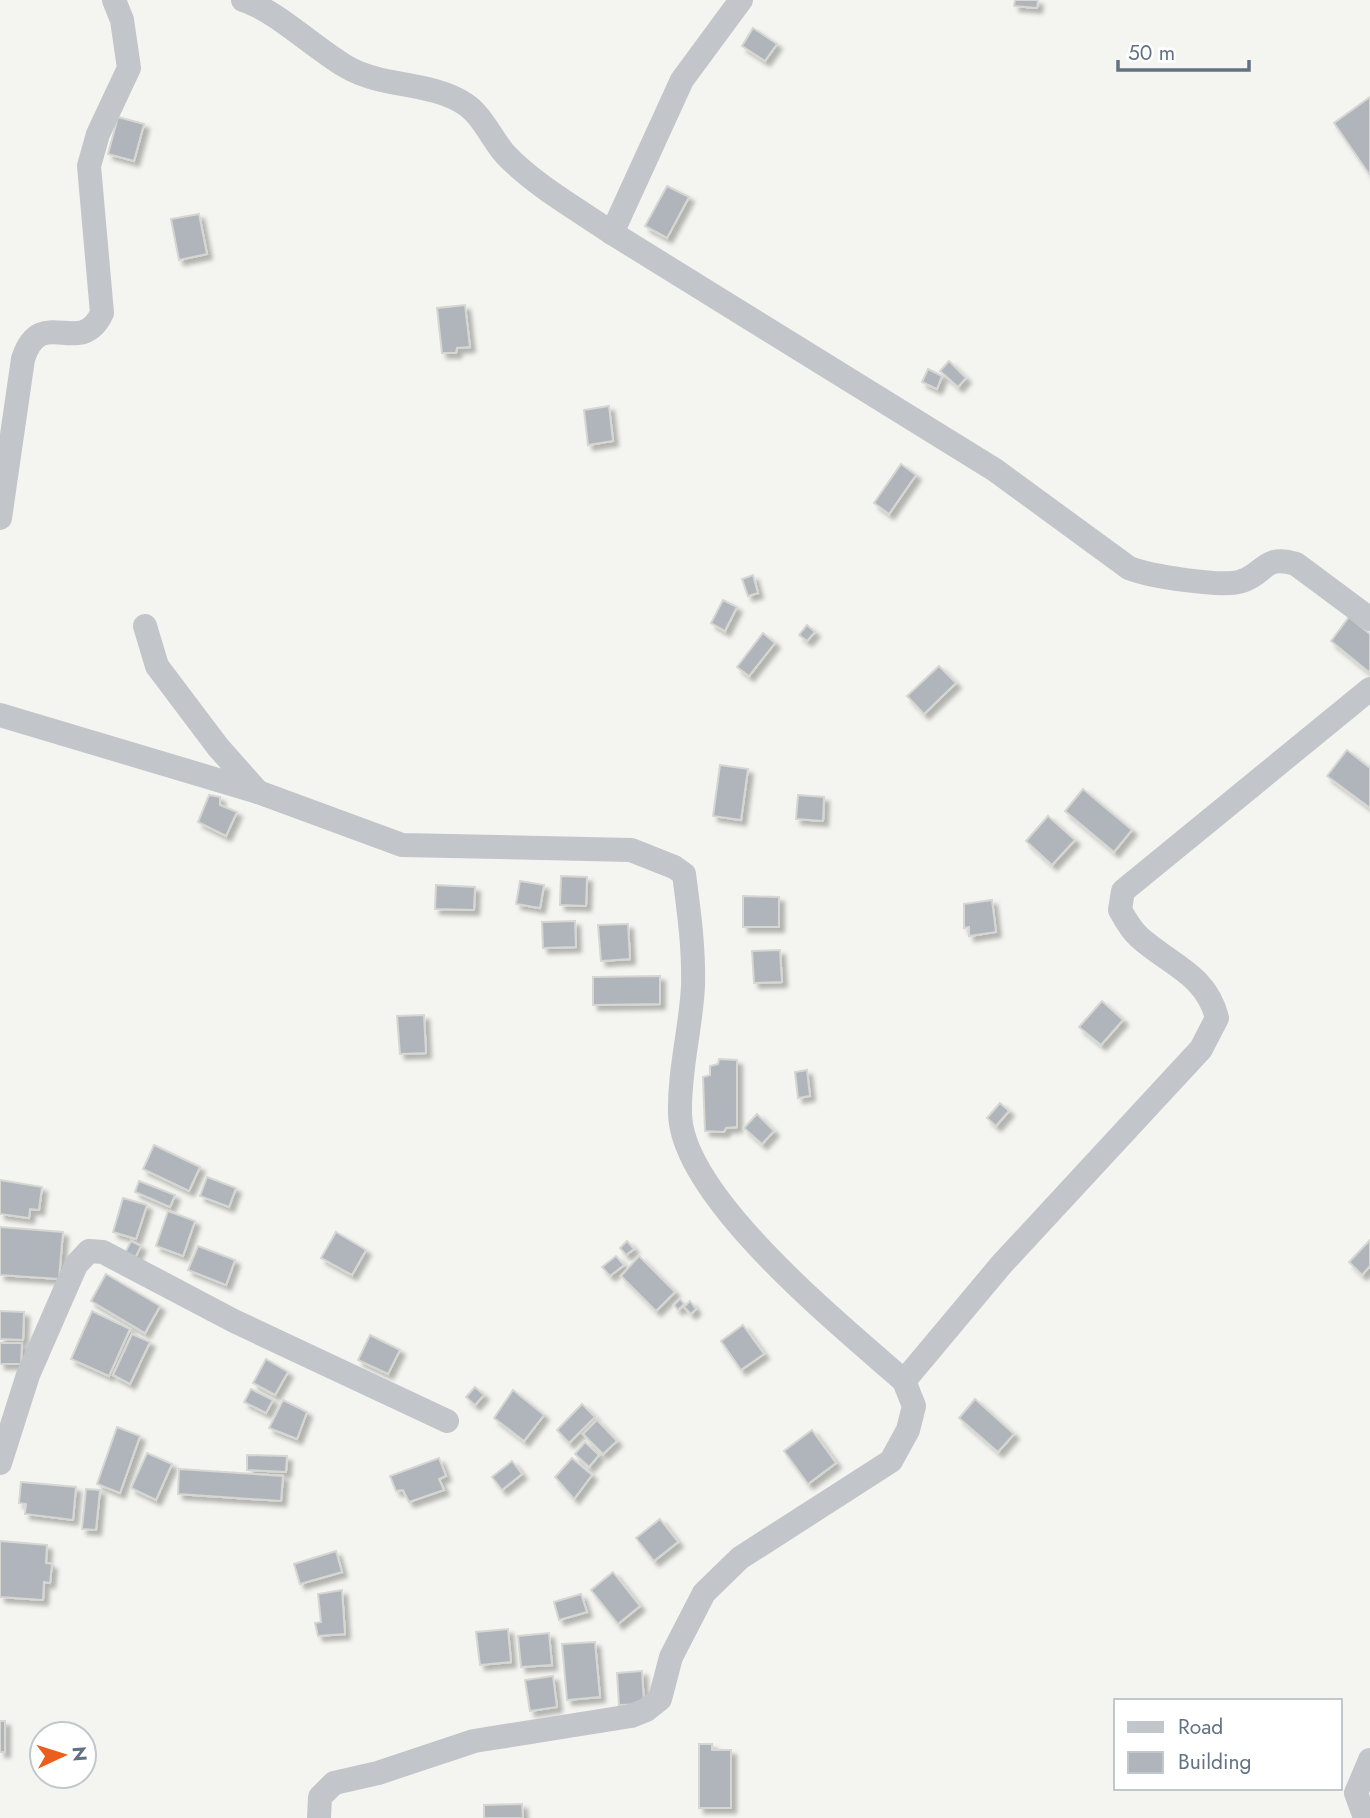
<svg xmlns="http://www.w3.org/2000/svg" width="1370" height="1818" font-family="Jost,sans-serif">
<defs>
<filter id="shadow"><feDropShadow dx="5" dy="5" stdDeviation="2" flood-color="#0004"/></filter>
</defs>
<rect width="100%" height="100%" fill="#f4f5f0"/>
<g fill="#afb5bb" stroke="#d6d6d3" stroke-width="2" filter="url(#shadow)">
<path d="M1015 0H1038L1037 8 1014 6Z"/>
<path d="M753 28 777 44 765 61 742 46Z"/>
<path d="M1370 97V173L1369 174 1334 123Z"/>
<path d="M118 117 144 124 134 161 108 154Z"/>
<path d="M667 186 689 197 667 238 645 226Z"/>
<path d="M199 214 207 254 179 260 171 219Z"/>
<path d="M465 305 470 347 457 348 456 353H442L437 308Z"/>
<path d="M949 361 966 378 958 387 940 371Z"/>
<path d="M928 369 942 376 937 389 922 382Z"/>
<path d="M609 406 613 441 588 445 584 410Z"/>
<path d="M901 464 916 475 889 514 874 503Z"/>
<path d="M753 575 758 593 748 596 742 579Z"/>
<path d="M723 600 737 607 725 631 711 623Z"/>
<path d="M1349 617 1370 634V673L1331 641Z"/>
<path d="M807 625 815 632 807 641 799 635Z"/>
<path d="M763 633 775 643 749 676 737 667Z"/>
<path d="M939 666 956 683 924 714 907 696Z"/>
<path d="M1347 750 1370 768V808L1327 776Z"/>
<path d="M720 765 748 769 741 820 713 816Z"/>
<path d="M1083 789 1132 830 1114 852 1065 811Z"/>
<path d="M209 795 220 797V805L237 812 226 836 198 822Z"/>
<path d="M798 795 824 797 823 821 796 819Z"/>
<path d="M1048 816 1075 840 1052 865 1026 841Z"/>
<path d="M561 876 587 877 586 906 560 905Z"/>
<path d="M520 881 544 885 540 908 516 904Z"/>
<path d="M436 885 475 887 474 910 435 909Z"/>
<path d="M743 896 779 897V927H743Z"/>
<path d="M992 900 996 932 969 936V927L964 928V904Z"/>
<path d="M575 921 576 947 543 948 542 922Z"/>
<path d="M628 924 630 959 601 961 598 925Z"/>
<path d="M780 950 782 982 754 983 752 951Z"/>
<path d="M660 976V1004L593 1005V977Z"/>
<path d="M1102 1001 1123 1020 1101 1045 1079 1027Z"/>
<path d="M424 1015 426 1053 400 1054 397 1016Z"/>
<path d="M719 1059 737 1060V1127L726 1128 724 1132 705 1131 703 1077 710 1075V1066L718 1064Z"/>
<path d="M807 1070 810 1096 798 1098 795 1072Z"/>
<path d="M1000 1103 1009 1111 996 1126 987 1118Z"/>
<path d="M757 1114 774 1131 762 1144 744 1128Z"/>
<path d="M154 1145 200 1167 189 1191 143 1169Z"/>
<path d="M207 1177 236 1188 229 1207 200 1196Z"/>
<path d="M0 1180 42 1187 39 1210 30 1209 29 1218 0 1214Z"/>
<path d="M139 1181 175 1195 170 1207 135 1192Z"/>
<path d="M123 1198 147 1205 136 1239 113 1232Z"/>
<path d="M168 1211 195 1221 183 1256 156 1246Z"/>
<path d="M0 1227 63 1232 59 1279 0 1275Z"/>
<path d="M336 1232 366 1250 352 1275 321 1258Z"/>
<path d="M1370 1240V1266L1362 1275 1349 1262Z"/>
<path d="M131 1241 141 1246 135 1258 125 1253Z"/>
<path d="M627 1241 634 1249 626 1255 620 1248Z"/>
<path d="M198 1246 235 1260 226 1285 188 1270Z"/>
<path d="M616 1256 624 1265 610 1276 602 1267Z"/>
<path d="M639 1256 675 1292 656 1311 621 1276Z"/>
<path d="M106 1274 160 1306 145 1333 91 1301Z"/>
<path d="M680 1299 684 1304 678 1310 674 1305Z"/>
<path d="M690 1301 696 1309 691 1314 684 1307Z"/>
<path d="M0 1311 24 1312 23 1340 0 1339Z"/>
<path d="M92 1311 130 1329 109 1376 71 1359Z"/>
<path d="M743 1325 764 1354 741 1370 721 1341Z"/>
<path d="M132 1334 150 1342 130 1384 113 1375Z"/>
<path d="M370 1335 400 1350 388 1374 358 1360Z"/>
<path d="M0 1343H22L21 1364H0Z"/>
<path d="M266 1359 288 1372 275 1395 253 1383Z"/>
<path d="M475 1387 484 1395 475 1405 466 1397Z"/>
<path d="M251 1389 273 1400 266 1413 244 1402Z"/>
<path d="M513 1390 544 1415 524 1441 494 1418Z"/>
<path d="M975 1399 1014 1434 998 1452 959 1418Z"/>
<path d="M283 1400 307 1412 297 1439 269 1428Z"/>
<path d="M582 1404 595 1417 569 1443 557 1430Z"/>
<path d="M597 1420 617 1441 603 1454 583 1434Z"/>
<path d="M117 1427 140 1436 120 1493 97 1484Z"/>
<path d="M812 1430 836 1463 808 1484 784 1451Z"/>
<path d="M585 1442 599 1455 589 1467 575 1454Z"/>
<path d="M147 1453 172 1464 156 1500 131 1488Z"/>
<path d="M247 1455 287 1456 286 1472 247 1470Z"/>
<path d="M439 1458 446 1476 439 1479 444 1490 409 1502 403 1490 396 1491 390 1476Z"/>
<path d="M572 1458 592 1475 574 1499 555 1477Z"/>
<path d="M512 1461 522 1474 502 1490 492 1477Z"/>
<path d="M179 1469 283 1476 281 1501 178 1494Z"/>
<path d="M21 1482 76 1487 73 1520 25 1514 26 1504 19 1503Z"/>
<path d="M86 1489 100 1490 96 1530 82 1529Z"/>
<path d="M660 1519 678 1542 654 1561 636 1538Z"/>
<path d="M0 1541 47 1545 46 1563 52 1564 50 1583 44 1582 43 1600 0 1597Z"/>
<path d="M336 1551 342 1572 300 1584 294 1564Z"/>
<path d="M613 1572 640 1606 618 1624 591 1590Z"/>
<path d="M342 1590 345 1634 318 1636 315 1623 321 1622 318 1594Z"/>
<path d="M581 1594 587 1612 559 1620 554 1602Z"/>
<path d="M508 1629 511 1662 480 1665 476 1632Z"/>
<path d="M549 1633 552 1665 521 1667 518 1636Z"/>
<path d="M595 1642 600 1697 567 1700 562 1644Z"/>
<path d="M642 1671 644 1704 619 1705 617 1673Z"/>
<path d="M553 1676 557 1707 530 1711 525 1680Z"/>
<rect x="0" y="1721" width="5" height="31"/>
<path d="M699 1744H712V1750H731V1808H699Z"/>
<path d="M522 1804 523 1818H484V1805Z"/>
</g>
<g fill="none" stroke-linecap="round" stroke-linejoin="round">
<g stroke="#c2c5c9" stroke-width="24">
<path d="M243 0C275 10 313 47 345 66 381 88 430 81 465 104 482 115 492 139 505 154 534 185 577 209 612 233L995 470 1129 568C1149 576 1223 588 1242 581 1266 573 1264 554 1296 564L1370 619"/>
<path d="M612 233 682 80 741 0"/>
<path d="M0 518 23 359C41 303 80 360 102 313L89 166 98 134 129 68 122 20 114 0"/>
<path d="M145 626 157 666 218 747 258 792 402 845 631 850 674 867 684 874C689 912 694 948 693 986 691 1028 679 1070 680 1113 681 1197 843 1327 904 1381L914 1406 908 1430 891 1461 740 1558 704 1593 671 1657 660 1699 646 1710 631 1716 474 1741 378 1773 334 1783 320 1797 319 1818"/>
<path d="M0 715 258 792"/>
<path d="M904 1381 1001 1265 1201 1049 1217 1018C1206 974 1170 965 1139 937 1131 930 1125 919 1120 910L1123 891 1370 689"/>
<path d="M0 1463 28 1375 76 1265 89 1251 103 1252 234 1321 447 1421"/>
<path d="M1365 1818 1356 1793 1370 1760"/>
</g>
</g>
<rect x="1114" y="1699" width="228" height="91" fill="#ffffff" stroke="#c0c7cd" stroke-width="2"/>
<rect x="1128" y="1722" width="35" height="10" fill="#c2c5c9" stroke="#c0c7cd" stroke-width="2"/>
<text x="1178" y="1734" font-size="21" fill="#627283">Road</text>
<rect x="1128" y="1752" width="35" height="21" fill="#afb5bb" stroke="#c0c7cd" stroke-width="2"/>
<text x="1178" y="1769" font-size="21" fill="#627283">Building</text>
<g transform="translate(63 1755) rotate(86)"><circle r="33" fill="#ffffff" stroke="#c0c7cd" stroke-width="2"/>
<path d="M0-5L12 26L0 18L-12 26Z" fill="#eb5e1b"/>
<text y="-10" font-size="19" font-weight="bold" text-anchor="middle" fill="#627283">N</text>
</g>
<path d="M1118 60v10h131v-10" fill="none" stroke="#627283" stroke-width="3.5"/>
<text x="1128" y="60" font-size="21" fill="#627283" stroke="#ffffff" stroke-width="5" paint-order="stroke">50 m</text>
</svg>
